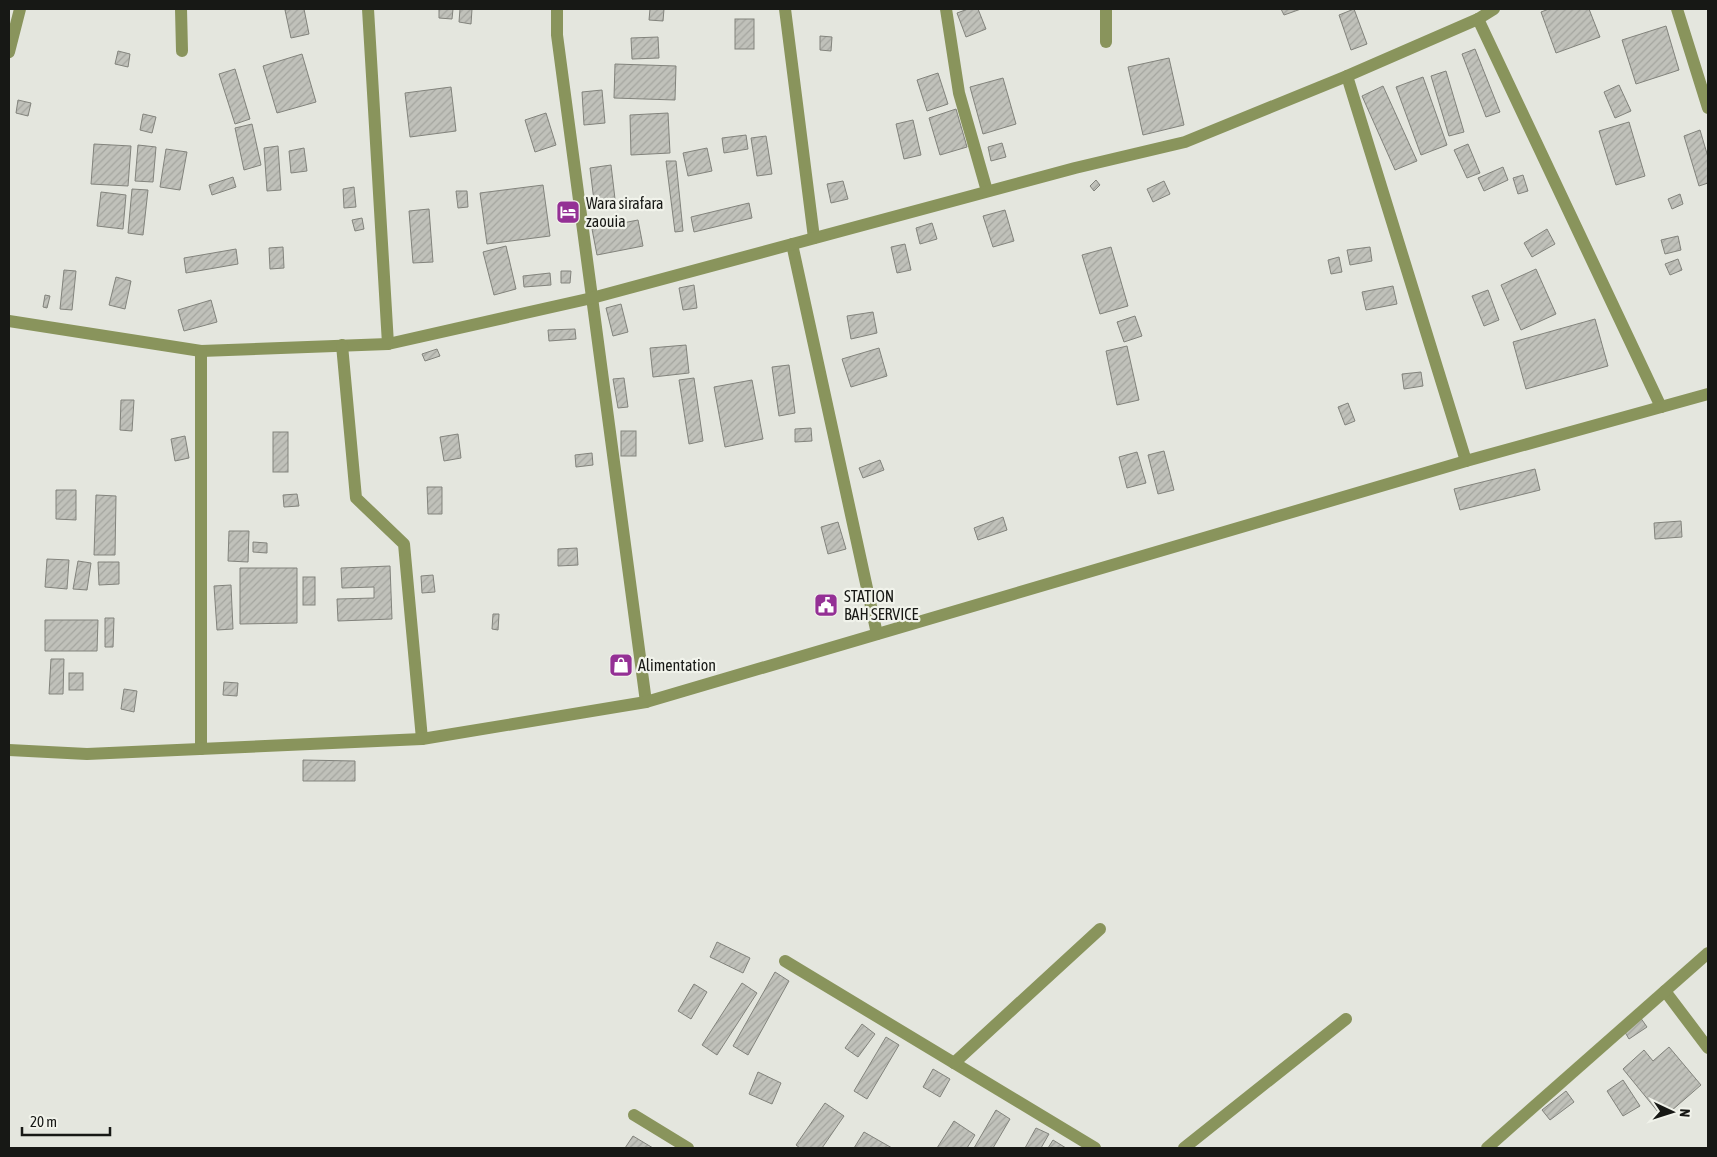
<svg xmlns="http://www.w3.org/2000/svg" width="1717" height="1157" font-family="'Asap Condensed',sans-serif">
<defs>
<pattern id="building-hatch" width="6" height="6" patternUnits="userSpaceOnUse" patternTransform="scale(1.25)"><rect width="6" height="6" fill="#c0c1ba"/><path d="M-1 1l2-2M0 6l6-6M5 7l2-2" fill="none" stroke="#a4a59f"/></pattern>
</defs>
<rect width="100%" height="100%" fill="#e4e6de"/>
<g fill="url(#building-hatch)" stroke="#82837c">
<path d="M289 9H304L309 34 291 38 285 10Z"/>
<path d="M439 9H453L452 19 439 18Z"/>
<path d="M460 9H472L471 24 459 22Z"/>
<path d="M650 9H664L663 21 649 20Z"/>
<path d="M968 9H978L986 29 966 37 957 13Z"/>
<path d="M1281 9H1301L1284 15Z"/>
<path d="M1354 9 1367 44 1351 50 1339 15Z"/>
<path d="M1549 9H1589L1600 37 1556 53 1541 12Z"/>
<rect x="735" y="19" width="19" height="30"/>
<path d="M1666 26 1679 70 1636 84 1622 40Z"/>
<path d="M820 36 832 37 831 51 820 50Z"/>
<path d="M658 37 659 58 632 59 631 38Z"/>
<path d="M1475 49 1500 112 1486 117 1462 54Z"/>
<path d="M118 51 130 54 128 67 115 64Z"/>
<path d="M302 54 316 102 277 113 263 66Z"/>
<path d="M1169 58 1184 125 1143 135 1128 67Z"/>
<path d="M615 64 676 66 675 100 614 98Z"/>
<path d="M235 69 250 119 235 124 219 74Z"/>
<path d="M1446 71 1464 132 1449 136 1431 76Z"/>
<path d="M938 73 948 104 927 111 917 80Z"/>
<path d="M1423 77 1447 145 1421 155 1396 87Z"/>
<path d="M1003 78 1016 124 983 134 970 87Z"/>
<path d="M1619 85 1631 111 1615 118 1604 92Z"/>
<path d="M1383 86 1417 161 1395 170 1362 96Z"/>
<path d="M451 87 456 131 410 137 405 93Z"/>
<path d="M602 90 605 123 584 125 582 92Z"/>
<path d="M18 100 31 103 28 116 16 113Z"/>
<path d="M956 109 967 147 940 155 929 118Z"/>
<path d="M546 113 556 145 535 152 525 120Z"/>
<path d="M668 113 670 153 631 155 630 115Z"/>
<path d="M143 114 156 117 152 133 140 130Z"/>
<path d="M913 120 921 155 904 159 896 124Z"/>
<path d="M1629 122 1645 176 1616 185 1599 131Z"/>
<path d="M252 124 261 165 244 170 235 128Z"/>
<path d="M1700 130 1708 157V183L1699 186 1684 136Z"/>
<path d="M746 135 748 149 724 153 722 138Z"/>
<path d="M766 136 772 174 757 176 751 138Z"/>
<path d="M1002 143 1006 157 991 161 988 147Z"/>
<path d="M94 144 131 146 128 186 91 184Z"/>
<path d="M1468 144 1480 173 1467 178 1454 150Z"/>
<path d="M138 145 156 147 153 182 135 181Z"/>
<path d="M278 146 281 190 267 191 264 148Z"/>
<path d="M304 148 307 171 291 173 289 151Z"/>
<path d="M707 148 712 171 688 176 683 153Z"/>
<path d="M166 149 187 152 180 190 160 187Z"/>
<path d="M666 161H676L683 231 675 232Z"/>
<path d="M611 165 615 199 594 201 590 168Z"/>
<path d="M1503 167 1508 180 1484 191 1478 178Z"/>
<path d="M1523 175 1528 191 1518 194 1513 178Z"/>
<path d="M233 177 236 187 212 195 209 185Z"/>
<path d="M1096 180 1100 185 1094 191 1090 186Z"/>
<path d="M843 181 848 199 831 203 827 184Z"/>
<path d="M1164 181 1170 194 1153 202 1147 189Z"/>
<path d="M543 185 550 236 487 244 480 193Z"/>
<path d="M354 187 356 207 344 208 343 189Z"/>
<path d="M132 189 148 190 143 235 128 233Z"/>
<path d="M456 191H467L468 207 458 208Z"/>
<path d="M101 192 126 195 123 229 97 226Z"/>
<path d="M1680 194 1683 204 1672 209 1668 199Z"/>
<path d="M749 203 752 218 694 232 691 217Z"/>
<path d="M429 209 433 262 413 263 409 211Z"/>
<path d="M1005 210 1014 241 993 247 983 216Z"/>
<path d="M362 218 364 229 355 231 352 220Z"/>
<path d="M638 220 643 246 597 255 592 229Z"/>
<path d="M932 223 937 239 920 244 916 228Z"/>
<path d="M1547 229 1555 244 1532 257 1524 243Z"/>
<path d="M1678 236 1681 250 1665 254 1661 240Z"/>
<path d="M905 244 911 270 897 273 891 247Z"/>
<path d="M506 246 516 289 494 295 483 252Z"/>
<path d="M283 247 284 268 270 269 269 248Z"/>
<path d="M1111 247 1128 306 1100 314 1082 255Z"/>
<path d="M1370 247 1372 261 1350 265 1347 250Z"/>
<path d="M236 249 238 264 186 273 184 258Z"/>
<path d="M1339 257 1342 272 1331 274 1328 260Z"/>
<path d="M1678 259 1682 270 1670 275 1665 264Z"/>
<path d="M1536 269 1556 314 1521 330 1501 285Z"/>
<path d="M64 270 76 271 72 310 60 309Z"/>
<path d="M561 271H571L570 283H561Z"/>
<path d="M550 273 551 285 524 287 523 276Z"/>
<path d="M116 277 131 281 125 309 109 305Z"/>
<path d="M694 285 697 308 683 310 679 288Z"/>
<path d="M1393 286 1397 304 1366 310 1362 292Z"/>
<path d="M1488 290 1499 320 1484 326 1472 296Z"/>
<path d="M45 295 50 296 47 308 43 307Z"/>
<path d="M211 300 217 322 184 331 178 310Z"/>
<path d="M621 304 628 332 613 336 606 308Z"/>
<path d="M873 312 877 333 851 339 847 316Z"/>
<path d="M1135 316 1142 336 1124 342 1117 322Z"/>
<path d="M1595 319 1608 366 1526 389 1513 342Z"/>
<path d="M575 329 576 339 549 341 548 330Z"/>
<path d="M686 345 689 373 653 377 650 348Z"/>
<path d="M1127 346 1139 400 1117 405 1106 351Z"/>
<path d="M879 348 887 376 851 387 842 359Z"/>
<path d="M437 349 440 356 425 361 422 354Z"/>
<path d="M789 365 795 413 779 416 772 367Z"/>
<path d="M1421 372 1423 386 1404 389 1402 374Z"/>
<path d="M624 378 628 407 618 408 613 379Z"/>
<path d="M694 378 703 441 689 444 679 380Z"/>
<path d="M752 380 763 439 725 447 714 387Z"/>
<path d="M121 400H134L132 431 120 430Z"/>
<path d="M1348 403 1355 421 1345 425 1338 407Z"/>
<path d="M811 428 812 441 795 442V429Z"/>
<rect x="621" y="431" width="15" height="25"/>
<rect x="273" y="432" width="15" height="40"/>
<path d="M458 434 461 458 444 461 440 437Z"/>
<path d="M185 436 189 458 175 461 171 439Z"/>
<path d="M1164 451 1174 490 1158 494 1148 455Z"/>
<path d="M1137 452 1146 483 1127 488 1119 457Z"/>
<path d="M592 453 593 465 576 467 575 455Z"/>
<path d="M880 460 884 470 863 478 859 468Z"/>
<path d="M1535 469 1540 490 1460 510 1454 489Z"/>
<path d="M427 487H442V514H428Z"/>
<path d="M56 490H76V520L56 519Z"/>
<path d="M297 494 299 506 284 507 283 495Z"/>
<path d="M96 495 116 496 115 555H94Z"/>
<path d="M1003 517 1007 530 978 540 974 528Z"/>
<path d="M1681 521 1682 537 1655 539 1654 523Z"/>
<path d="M838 522 846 549 828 554 821 527Z"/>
<path d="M229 531H249L248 562 228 561Z"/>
<path d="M253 542 267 543V553L253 552Z"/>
<path d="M577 548 578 565 558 566V549Z"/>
<path d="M47 559 69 560 67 589 45 587Z"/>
<path d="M78 561 91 563 87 590 73 589Z"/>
<path d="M98 562H119V584L99 585Z"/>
<path d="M390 566 392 619 338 621 337 599 374 598V587L342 588 341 568Z"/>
<path d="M240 568H297V623L240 624Z"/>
<path d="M433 575 435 592 422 593 421 576Z"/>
<rect x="303" y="577" width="12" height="28"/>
<path d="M231 585 233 629 217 630 214 586Z"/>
<path d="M493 614H499L498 630 492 629Z"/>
<path d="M105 618H114L113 647H105Z"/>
<path d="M45 620H98L97 651H45Z"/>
<path d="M51 659H64L63 694H49Z"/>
<rect x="69" y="673" width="14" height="17"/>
<path d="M224 682 238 683 237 696 223 695Z"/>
<path d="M124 689 137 691 134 712 121 709Z"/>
<path d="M303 760 355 761V781H303Z"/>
<path d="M717 942 750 958 743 973 710 957Z"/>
<path d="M775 972 789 981 748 1055 733 1046Z"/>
<path d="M742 983 757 993 717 1055 702 1045Z"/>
<path d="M694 984 707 992 691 1019 678 1011Z"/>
<path d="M1640 1017 1647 1027 1629 1039 1623 1029Z"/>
<path d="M862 1024 875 1034 858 1057 845 1048Z"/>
<path d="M886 1037 899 1045 867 1099 854 1091Z"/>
<path d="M1669 1047 1701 1085 1663 1118 1623 1069 1644 1050 1653 1061Z"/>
<path d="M933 1069 950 1079 940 1097 923 1087Z"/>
<path d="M758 1072 781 1083 772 1104 749 1094Z"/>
<path d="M1623 1080 1640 1106 1623 1116 1607 1091Z"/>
<path d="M1566 1091 1574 1102 1550 1120 1542 1110Z"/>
<path d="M825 1103 844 1116 822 1148H800L796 1145Z"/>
<path d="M996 1110 1010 1119 993 1148H974Z"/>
<path d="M954 1121 975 1135 967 1148H937Z"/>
<path d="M1036 1128 1049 1134 1041 1148H1025Z"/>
<path d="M864 1132 892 1148H854Z"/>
<path d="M633 1136 653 1148H625Z"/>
<path d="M1053 1140 1066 1148H1048Z"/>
</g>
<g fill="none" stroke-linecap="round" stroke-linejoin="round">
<g stroke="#89945c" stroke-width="12">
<path d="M181 9 182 51"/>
<path d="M368 9 388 344"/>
<path d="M557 9V35L646 702"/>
<path d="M785 9 814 238"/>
<path d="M946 9 959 93 987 191"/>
<path d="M1106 9V42"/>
<path d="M1677 9 1708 108"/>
<path d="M1478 19 1661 407"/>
<path d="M9 52 20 9"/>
<path d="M1347 76 1466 461"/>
<path d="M792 244 877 634"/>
<path d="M9 321 201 351 388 344 592 298 1075 168 1185 142 1347 76 1478 19 1494 9"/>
<path d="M342 345 356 498 404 544 422 739"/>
<path d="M201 351V749"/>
<path d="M9 750 87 754 422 739 646 702 1466 461 1708 394"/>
<path d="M785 961 1095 1148"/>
<path d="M1665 991 1708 1048"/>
<path d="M954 1063 1100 929"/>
<path d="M634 1115 688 1148"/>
<path d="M1184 1148 1346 1019"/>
<path d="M1487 1148 1708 953"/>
</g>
</g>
<defs>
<g id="hotel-square" transform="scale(1.25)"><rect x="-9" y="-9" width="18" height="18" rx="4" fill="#943095" stroke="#f1f3eb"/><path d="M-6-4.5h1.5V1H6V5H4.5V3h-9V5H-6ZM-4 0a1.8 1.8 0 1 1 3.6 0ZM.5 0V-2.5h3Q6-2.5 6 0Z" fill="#fff"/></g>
<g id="civic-square" transform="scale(1.25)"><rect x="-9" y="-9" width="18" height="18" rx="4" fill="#943095" stroke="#f1f3eb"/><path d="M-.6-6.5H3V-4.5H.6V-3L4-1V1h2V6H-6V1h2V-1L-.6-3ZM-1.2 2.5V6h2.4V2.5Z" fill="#fff"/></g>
<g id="shop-square" transform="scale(1.25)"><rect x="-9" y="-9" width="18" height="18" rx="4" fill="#943095" stroke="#f1f3eb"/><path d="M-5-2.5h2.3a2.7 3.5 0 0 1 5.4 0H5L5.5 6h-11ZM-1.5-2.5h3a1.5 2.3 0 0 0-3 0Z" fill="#fff"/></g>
</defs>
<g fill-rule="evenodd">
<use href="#hotel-square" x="568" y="212"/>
<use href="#civic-square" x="826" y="605"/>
<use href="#shop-square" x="621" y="665"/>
</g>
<g text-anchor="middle" stroke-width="4.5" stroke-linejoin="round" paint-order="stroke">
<g font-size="16" fill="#171815" stroke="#f1f3eb" text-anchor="start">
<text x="586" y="209">Wara sirafara<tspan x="586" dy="18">zaouia</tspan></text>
<text x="844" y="602">STATION<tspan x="844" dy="18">BAH SERVICE</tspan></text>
<text x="638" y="671">Alimentation</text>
</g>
</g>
<rect width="1717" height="1157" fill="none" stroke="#171815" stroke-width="20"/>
<g transform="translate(1672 1112) rotate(94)" stroke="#f1f3eb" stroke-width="4" paint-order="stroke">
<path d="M0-4L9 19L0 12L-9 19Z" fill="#171815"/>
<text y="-8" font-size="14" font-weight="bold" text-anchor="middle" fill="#171815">N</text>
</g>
<path d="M22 1127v8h88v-8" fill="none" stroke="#171815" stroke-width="2.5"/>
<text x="30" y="1127" font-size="15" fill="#171815" stroke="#f1f3eb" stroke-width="4" paint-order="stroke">20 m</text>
</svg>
